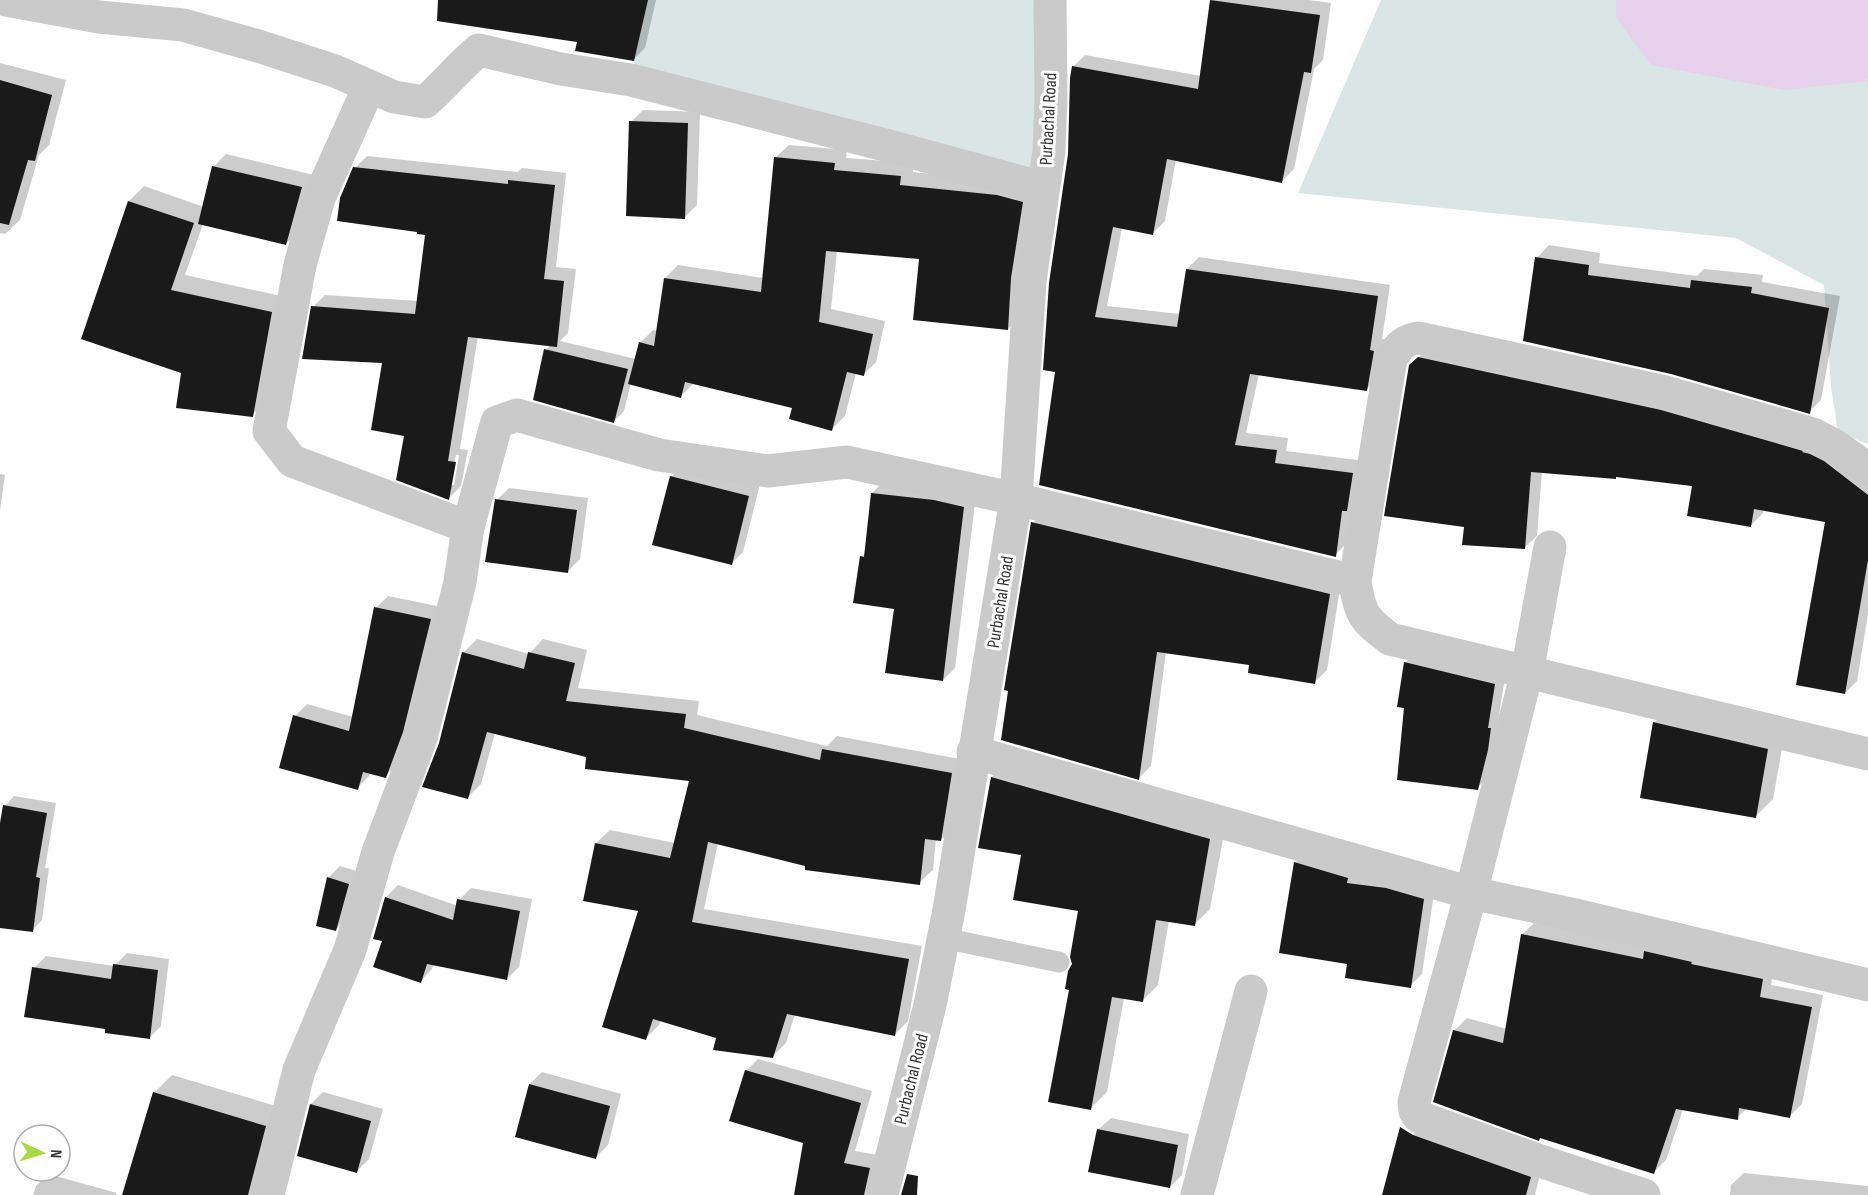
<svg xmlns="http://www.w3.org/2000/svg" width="1868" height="1195" font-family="'Sofia Sans Condensed',sans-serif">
<rect width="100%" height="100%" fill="#fff"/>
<g fill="#d9e6e5">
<path d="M643 0H1045L1044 187 633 65 647 3Z"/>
<path d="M1381 0H1868V444L1838 432 1831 387 1824 285 1736 238 1298 193Z"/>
</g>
<path fill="#e7d1ec" d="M1616 0H1868V78L1867 81 1784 90 1651 65 1616 18Z"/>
<g fill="#0003" fill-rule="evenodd">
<path d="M473 0H656L645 48 633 60Z"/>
<path d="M1212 0H1309L1331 3 1323 60 1314 69 1294 169 1282 181 1176 159 1165 221 1153 233 1122 228 1107 306 1180 314 1187 269 1199 257 1390 285 1382 339H1385L1378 377 1366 390 1259 374 1246 433 1288 438 1286 451 1365 461 1347 543 1335 555 1057 371 1073 67 1085 55 1201 76Z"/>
<path d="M0 63 66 80 49 145 39 155 20 220 5 234 0 233Z"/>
<path d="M643 110 700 112 697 205 685 217 631 122Z"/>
<path d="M789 145 847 150 846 158 913 163V172L1010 182 1035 189 1020 316 1008 329 921 258 837 251 831 309 885 321 876 362 863 375 856 373 845 416 832 429 794 407 693 384 680 397 631 383 624 411 614 421 546 350 551 344 478 336 460 449 468 450 461 486 449 498 406 435 384 362 313 307 325 295 418 301 427 233 355 168 367 156 518 172 522 168 566 173 556 267 576 269 568 333 560 341 636 359 640 343 653 330 658 331 665 278 678 265 763 278 775 158ZM456 455H459L454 485H450Z"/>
<path d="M226 154 314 175 298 232 286 244 203 224 185 275 286 297 267 400 252 415 182 372 129 201 144 186 204 207 214 166Z"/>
<path d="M1549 245 1600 253 1599 263 1697 276 1704 269 1763 275 1762 282 1840 296 1821 400 1809 412 1537 258Z"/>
<path d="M1423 353 1814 439 1868 473V614L1857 681 1845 693 1827 521 1763 509V513L1751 525 1694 485 1617 475 1542 471 1537 536 1524 548 1465 525 1410 366Z"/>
<path d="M683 465 760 484 743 552 731 564 671 477Z"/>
<path d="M0 474 5 475 0 510Z"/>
<path d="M884 481 976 495 955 668 943 680 861 557 866 552 872 493Z"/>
<path d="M509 488 588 498 580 559 568 571 497 500Z"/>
<path d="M1045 511 1341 582 1327 670 1315 682 1251 663 1166 652 1151 766 1139 778 1033 523Z"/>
<path d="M388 596 442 607 398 764 385 776 371 772 369 776 357 788 295 716 307 704 353 717 376 608Z"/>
<path d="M477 639 529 654 543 639 587 650 578 688 699 701 697 715 827 746 837 736 965 760 954 827 941 840 936 839 933 870 919 883 807 865 718 843 704 909 922 946 908 1021 895 1034 795 1014 786 1043 773 1056 661 1020 659 1025 646 1038 640 910 596 843 610 830 675 843 691 780 495 733 481 784 468 797 441 743 463 653Z"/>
<path d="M1418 650 1506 672 1489 776 1477 788 1406 707V662Z"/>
<path d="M1672 705 1785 732 1773 799 1755 817 1642 797 1655 722Z"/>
<path d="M1008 761 1226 823 1210 909 1194 925 1169 920 1158 985 1142 1001 1124 998 1107 1092 1091 1108 1070 989 1080 910 1023 854 980 846 992 777Z"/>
<path d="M14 796 56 803 45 868H49L42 920 33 930 0 926V831L5 806Z"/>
<path d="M1307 851 1435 887 1422 974 1410 986 1349 963 1295 863Z"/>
<path d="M340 866 360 872 348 917 336 929 328 878Z"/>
<path d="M398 885 458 906 459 900 471 888 532 899 519 967 507 979 434 964 432 969 420 982 384 940 386 897Z"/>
<path d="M1534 923 1774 967 1771 985 1823 995 1802 1104 1790 1116 1747 1108 1737 1118 1683 1109 1666 1160 1654 1172 1435 1101 1455 1030 1467 1018 1507 1029 1522 935Z"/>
<path d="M127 953 169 959 161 1026 149 1038 107 1028 34 968 46 956 114 966Z"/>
<path d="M758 1059 872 1091 855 1151 878 1155 871 1195H796L805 1142 746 1071Z"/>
<path d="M542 1072 621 1094 608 1145 596 1157 517 1136 530 1084Z"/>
<path d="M172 1075 283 1108 259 1195H162L154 1093Z"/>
<path d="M323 1092 383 1109 369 1159 357 1171 299 1155 311 1104Z"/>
<path d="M1111 1118 1189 1134 1182 1175 1170 1187 1098 1130Z"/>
<path d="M1425 1123 1542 1165 1535 1195H1421L1410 1146 1413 1135Z"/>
<path d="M1744 1173 1868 1186V1195H1730L1731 1185Z"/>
<path d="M48 1174 117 1193 116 1195H33L36 1186Z"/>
</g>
<g fill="#1a1a1a">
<path d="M438 0H648L634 61 575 51 577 42 437 21Z"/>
<path d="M1210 0 1320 15 1311 73 1304 72 1282 183 1167 159 1153 235 1113 227 1095 317 1177 327 1186 269 1378 296 1370 350 1374 351 1367 391 1250 374 1235 445 1277 450 1275 463 1353 473 1347 511H1342L1336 557 1039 485 1055 372 1043 370 1049 283 1068 154 1070 78 1072 66 1198 89Z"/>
<path d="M0 80 52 95 35 161 28 160 9 225 0 223Z"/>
<path d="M629 121 688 123 685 219 626 216Z"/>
<path d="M774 157 835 163 834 170 901 176 900 185 997 195 1023 202 1011 278 1008 330 913 320 919 259 826 251 819 322 873 334 864 376 847 372 832 431 789 419 792 408 685 382 681 398 628 384 639 342 654 346 664 278 761 292Z"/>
<path d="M212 166 302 187 286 245 198 224Z"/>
<path d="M353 167 508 184V180L555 185 544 279 564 281 557 347 468 337 448 461 456 462 449 500 396 480 404 436 371 430 382 363 302 359 311 306 415 314 425 235 417 234V232L337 221 340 198Z"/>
<path d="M128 201 194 223 171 290 272 312 253 417 176 408 181 373 81 339Z"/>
<path d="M1535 257 1589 265 1588 275 1690 288 1691 280 1752 287 1751 293 1829 308 1810 414 1671 374 1523 341Z"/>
<path d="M544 349 628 369 614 423 533 400Z"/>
<path d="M1418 357 1661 410 1803 451 1802 452 1810 454 1824 461 1868 495V560L1845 694 1796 685 1825 522 1754 509 1751 527 1687 516 1692 486 1616 477V479L1531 472 1525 549 1462 545 1464 527 1384 516 1409 365Z"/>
<path d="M670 476 749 496 732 565 652 545Z"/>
<path d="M871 493 934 500 964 507 943 681 885 673 894 609 853 603 860 556 864 557Z"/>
<path d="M495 499 577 510 568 573 485 562Z"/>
<path d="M1031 522 1330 594 1315 684 1248 673 1249 665 1157 652 1139 780 1001 740 1008 691 1004 690Z"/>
<path d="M374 607 431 619 403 732 386 778 363 772 358 790 279 768 293 715 349 731Z"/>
<path d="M462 652 524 669 528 652 575 663 566 701 686 714 684 728 820 760 822 749 952 773 941 841 925 839 920 885 805 870V866L708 842 692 922 909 959 895 1036 787 1014 773 1058 713 1050 716 1038 653 1019 646 1040 602 1027 638 911 583 901 595 843 670 858 689 781 585 769 586 757 487 732 468 799 422 787 439 743Z"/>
<path d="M1404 662 1495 684 1488 728H1491L1488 750 1478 790 1397 780 1404 708 1397 707Z"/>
<path d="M1653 722 1768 749 1756 818 1640 798Z"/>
<path d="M991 777 1210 839 1195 926 1156 920 1143 1002 1112 997 1091 1110 1048 1102 1069 990 1065 989 1068 971 1072 964 1070 957 1078 911 1013 900 1021 855 978 848Z"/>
<path d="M3 805 47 813 36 877 40 878 33 932 0 928V823Z"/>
<path d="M1294 862 1348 878 1347 883 1386 888 1424 899 1411 988 1345 978 1347 964 1279 953Z"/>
<path d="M327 877 349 884 336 931 316 926Z"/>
<path d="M385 897 453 920 457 899 520 911 507 980 427 964 421 983 373 967 382 941 373 939Z"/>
<path d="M1521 934 1643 959 1644 951 1692 962 1691 964 1763 979 1760 997 1812 1007 1790 1118 1739 1108 1738 1120 1676 1109 1654 1174 1540 1138 1539 1141 1433 1102 1453 1030 1503 1043Z"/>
<path d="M113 964 158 970 150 1039 105 1033V1029L24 1017 32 967 111 979Z"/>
<path d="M745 1070 861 1103 844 1163 870 1168 864 1195H794L803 1143 729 1121Z"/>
<path d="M529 1084 610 1106 596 1159 515 1137Z"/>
<path d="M153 1092 266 1126 248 1195H122Z"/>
<path d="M310 1104 371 1121 357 1173 297 1156Z"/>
<path d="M1400 1127 1413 1135 1531 1177 1526 1195H1382Z"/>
<path d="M1097 1129 1178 1145 1170 1188 1088 1172Z"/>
<path d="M907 1174 918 1176 917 1195H901Z"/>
</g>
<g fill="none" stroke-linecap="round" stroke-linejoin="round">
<path stroke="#cacaca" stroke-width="21" d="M943 938 1059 962"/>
<g stroke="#cacaca" stroke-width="33">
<path d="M6 0 99 17 183 25 258 46 335 71 394 97 425 102C444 86 459 66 479 50L561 69 631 80 889 146 1043 188"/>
<path d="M369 87 319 198 300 265 269 431 292 461 468 527"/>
<path d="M1868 469 1834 445 1813 434 1666 392 1419 338C1404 340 1399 346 1391 358L1355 581C1360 614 1363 619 1390 639L1868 754"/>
<path d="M1550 547 1527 672 1471 893 1414 1102 1415 1111 1419 1117 1546 1163 1644 1195"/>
<path d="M973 752 1471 893 1580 916 1868 985"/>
<path d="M268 1195 299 1070 350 950 378 852 421 738 460 582 468 527 497 422 517 415 659 455 768 471 847 462 1016 499 1355 581"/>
<path d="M1197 1195 1251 991"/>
</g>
<path stroke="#cacaca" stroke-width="33" d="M882 1195 930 1005 949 910 1016 499 1030 281 1049 151 1051 98 1050 0"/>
</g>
<g text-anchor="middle" stroke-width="6" stroke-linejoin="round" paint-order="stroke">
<g font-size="18" fill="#333" stroke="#fff">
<text transform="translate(1048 119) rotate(-87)" y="6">Purbachal Road</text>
<text transform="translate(1000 602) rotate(-81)" y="6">Purbachal Road</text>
<text transform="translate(911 1079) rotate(-76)" y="6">Purbachal Road</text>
</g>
</g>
<g transform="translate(42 1153) rotate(94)"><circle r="28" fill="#ffffff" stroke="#adadad" stroke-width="1.5"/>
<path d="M0-4.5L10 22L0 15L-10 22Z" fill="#a6db44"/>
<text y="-9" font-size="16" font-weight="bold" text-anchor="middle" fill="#333333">N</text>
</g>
</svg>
